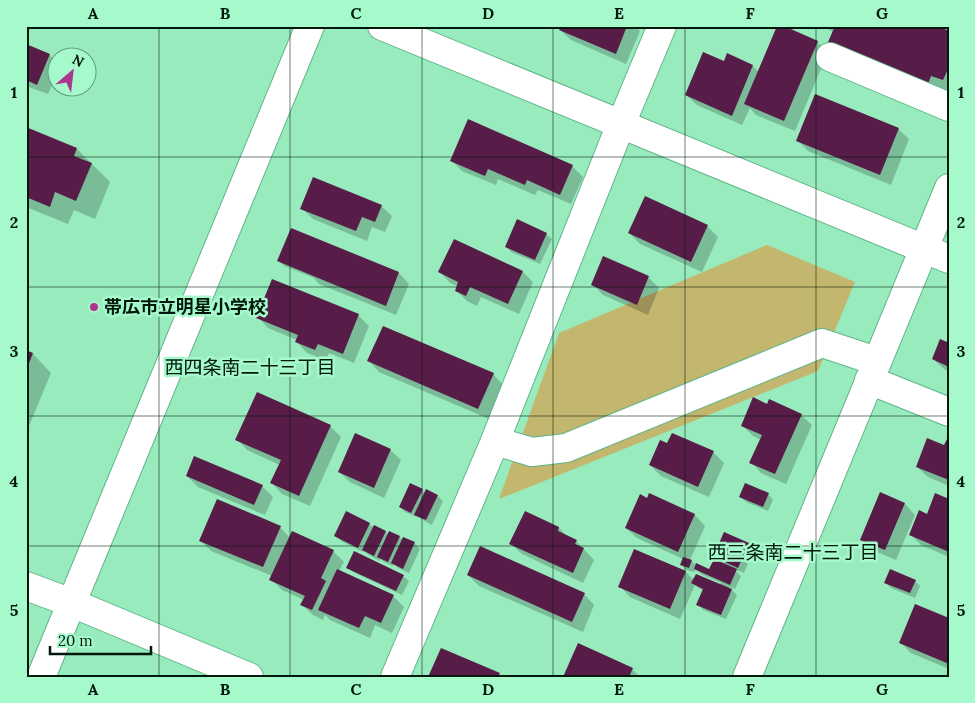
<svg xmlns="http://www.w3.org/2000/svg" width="975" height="703" font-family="Lora,'Noto Sans JP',serif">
<rect width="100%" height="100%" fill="#98ebbd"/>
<path fill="#c3b66e" d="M767 245 855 282 818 371 499 499 559 333Z"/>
<g fill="#0003">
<path d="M562 26H635L640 31 626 64 571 40 560 30Z"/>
<path d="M821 26H934L949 32V91L946 90 943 98 845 57 830 42 834 32Z"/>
<path d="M817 42 828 52 795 131 756 115 750 108 742 125 697 105 686 95 725 62 728 55 753 66 759 72Z"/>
<path d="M26 45 49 55 58 63V71L48 94 26 86Z"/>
<path d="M26 128 77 149 110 182 95 219 74 210 68 224 26 207Z"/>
<path d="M898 129 909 139 891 185 808 151 798 141Z"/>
<path d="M451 160 572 166 583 177 571 204 538 190 535 195 498 179 496 185 462 171Z"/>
<path d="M381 206 392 216 385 232 372 227 367 241 313 219 302 208Z"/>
<path d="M707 226 718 237 702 272 640 244 629 233Z"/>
<path d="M291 229 399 273 409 284 396 315 319 284 314 278 284 266 279 261Z"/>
<path d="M546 234 552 239 540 264 511 252 506 246Z"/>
<path d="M604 258 649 278 659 288 648 315 603 295 593 285Z"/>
<path d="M440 272H523L533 282 519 314 481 297 477 306 467 301 456 290 458 286 450 283Z"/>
<path d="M358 315 369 326 354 363 329 353 326 360 307 353 297 342V340L268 328 258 317Z"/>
<path d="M949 341V372L944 369 933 359Z"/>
<path d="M26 352 33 354 51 373 26 433Z"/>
<path d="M369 361 493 374 503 385 489 419 379 372Z"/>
<path d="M767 405 801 415 812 425 786 484 761 473 751 462 761 440 753 436 742 425Z"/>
<path d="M330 426 341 437 310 506 282 494 272 483 280 465 247 450 237 439Z"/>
<path d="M949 441V486L928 477 917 467 945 446Z"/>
<path d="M668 445 713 452 724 463 709 497 661 476 650 465Z"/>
<path d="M390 450 401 460 384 498 350 482 339 472Z"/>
<path d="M187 476 262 486 273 497 265 515 198 487Z"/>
<path d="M422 490 426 494 438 496 443 501 432 525 421 519 417 516V517L405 512 400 507Z"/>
<path d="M768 494 773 500 768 511 746 502 740 496Z"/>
<path d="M881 494 905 504 915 515 896 560 872 550 861 540Z"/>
<path d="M650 495 695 515 705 526 690 560 697 566 710 570 721 564 715 557 725 533 749 544 754 549 744 573 734 569 741 576 735 589 728 586 737 595 726 619 703 610 698 604 704 591 698 588 695 585 680 619 630 597 620 586 635 550 686 572 694 580 720 585 721 583 701 574 696 569 694 572 686 570 681 564 683 559 637 538 626 528 648 499Z"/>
<path d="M949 500V557L921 545 910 534 927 515Z"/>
<path d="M369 524 374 528 386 532 389 535 399 537 403 540 404 539 415 544 420 549 409 573 398 568 394 564 393 566 384 562 380 559V561L369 555 364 551 363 552 341 541 336 536Z"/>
<path d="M280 527 290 538 333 551 344 562 339 571 393 596 404 607 392 633 375 625 370 638 330 620 325 615 323 620 313 615 302 605 304 600 282 590 271 579 272 576 211 551 201 541Z"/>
<path d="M559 528 568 537 576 541 594 560 583 583 522 554 511 544Z"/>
<path d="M348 567 403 576 409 581 402 595 353 572Z"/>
<path d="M468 575 584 594 594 605 583 632 479 586Z"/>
<path d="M915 581 920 586 915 598 891 588 886 583Z"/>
<path d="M949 620V669L911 653 901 643Z"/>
<path d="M632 669 637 674 642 677H564Z"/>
</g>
<g fill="#571c48">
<path d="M561 26H627L616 54 559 30Z"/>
<path d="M777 26H784L818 41 784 121 744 104Z"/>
<path d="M835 26H937L949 31V49L948 52 949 53V67L943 80 931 76 928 84 828 42Z"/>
<path d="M26 44 50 54 37 85 26 80Z"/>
<path d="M703 52 724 61 727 53 753 65 732 116 685 95Z"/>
<path d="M815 94 899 128 880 175 796 141Z"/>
<path d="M468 119 573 165 560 195 527 180 525 185 488 169 485 176 450 161Z"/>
<path d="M26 127 77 148 74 156 92 163 76 201 55 192 50 207 26 197Z"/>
<path d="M313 177 382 205 375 222 362 217 356 231 300 209Z"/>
<path d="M645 196 708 225 691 262 628 233Z"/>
<path d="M517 219 547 233 535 260 505 247Z"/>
<path d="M291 228 399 272 386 306 277 261Z"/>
<path d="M454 239 523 271 508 304 470 287 466 296 455 291 458 282 438 272Z"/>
<path d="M603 256 649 276 637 305 591 285Z"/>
<path d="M272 279 359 314 343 354 318 344 315 350 295 342 298 335 256 318Z"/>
<path d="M383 326 494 373 478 409 367 361Z"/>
<path d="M949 338V367L932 359 940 339 947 342Z"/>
<path d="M26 350 33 353 26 371Z"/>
<path d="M257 392 331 425 299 496 270 483 281 460 235 440Z"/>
<path d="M753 397 767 404 769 399 802 414 775 474 749 463 762 435 741 426Z"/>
<path d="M355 433 391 449 374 488 338 472Z"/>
<path d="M672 433 714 451 698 487 649 465 660 440 667 443Z"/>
<path d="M927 438 944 445 947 439 949 440V480L916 467Z"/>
<path d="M194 456 263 485 254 505 186 476Z"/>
<path d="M410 483 423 489 411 513 399 507Z"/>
<path d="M745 483 769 493 763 507 739 497Z"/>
<path d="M426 489 438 495 426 520 414 515Z"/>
<path d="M880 492 905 503 885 550 860 540Z"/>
<path d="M649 493 695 514 678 552 625 528 640 494 647 498Z"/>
<path d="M935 493 949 499V552L909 535 919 510 927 514Z"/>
<path d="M217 499 281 526 263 567 199 541Z"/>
<path d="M346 511 370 523 358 548 334 536Z"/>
<path d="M525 511 559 527 558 531 577 540 575 544 584 548 573 573 509 544Z"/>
<path d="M374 525 386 531 374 556 362 550Z"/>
<path d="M292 531 334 550 321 578 326 581 312 610 300 605 305 596 269 580Z"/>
<path d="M389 531 400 536 388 562 377 557Z"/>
<path d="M724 532 749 543 738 568 713 557Z"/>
<path d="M403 537 415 542 403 569 391 563Z"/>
<path d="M480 546 585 593 572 622 467 575Z"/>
<path d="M634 549 686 571 670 609 618 587Z"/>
<path d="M354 551 404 575 396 591 346 568Z"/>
<path d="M683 557 692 560 689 568 680 565Z"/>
<path d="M714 559 737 569 730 585 694 569 696 563 709 569Z"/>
<path d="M337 569 394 595 381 623 365 616 359 628 318 610Z"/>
<path d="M890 569 916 580 910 593 884 583Z"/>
<path d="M696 574 732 589 721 615 696 605 703 589 691 583Z"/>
<path d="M915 604 949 618V664L899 643Z"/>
<path d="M578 643 633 668 629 677H563Z"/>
<path d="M441 648 500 673 498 677H428Z"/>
</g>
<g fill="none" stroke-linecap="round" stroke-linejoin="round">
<g stroke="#61b489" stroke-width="30">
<g id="minor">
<path d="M382 26 949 259"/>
<path d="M830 57 949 107"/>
<path d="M869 380 949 412"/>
<path d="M495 441 532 452 566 448 822 343 876 361"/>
<path d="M26 586 72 603 249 677"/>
<path d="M41 677 310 26"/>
<path d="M395 677 495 441 621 124 662 26"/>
<path d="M747 677 949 188"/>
</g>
</g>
<use href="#minor" stroke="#fff" stroke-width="28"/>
</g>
<path fill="none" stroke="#01190d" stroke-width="1" stroke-opacity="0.55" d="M159 26V677M290 26V677M422 26V677M553 26V677M685 26V677M816 26V677M26 157H949M26 287H949M26 416H949M26 546H949"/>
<circle fill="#ac368f" stroke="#a5f9ca" stroke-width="2" cx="94" cy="307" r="5"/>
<g text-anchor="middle" stroke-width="5" stroke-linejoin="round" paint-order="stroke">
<g font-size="18" font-weight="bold" fill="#01190d" stroke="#a5f9ca" text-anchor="start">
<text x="104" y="313">帯広市立明星小学校</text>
</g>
<g font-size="19" fill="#01190d" stroke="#a5f9ca">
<text x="250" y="374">西四条南二十三丁目</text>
<text x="793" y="559">西三条南二十三丁目</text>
</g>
</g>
<rect width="975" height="703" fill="none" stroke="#a5f9ca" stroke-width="55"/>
<g transform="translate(72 72) rotate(28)"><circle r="24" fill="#a5f9ca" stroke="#639f7e"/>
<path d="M0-4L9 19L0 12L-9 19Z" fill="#ac368f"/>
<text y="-8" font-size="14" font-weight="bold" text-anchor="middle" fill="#01190d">N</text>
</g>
<path d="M50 646v8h101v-8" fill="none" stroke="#01190d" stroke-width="2.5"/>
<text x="58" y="646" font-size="15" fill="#01190d" stroke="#a5f9ca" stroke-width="4" paint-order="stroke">20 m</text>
<rect x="28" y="28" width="920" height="648" fill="none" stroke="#01190d" stroke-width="2"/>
<g font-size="16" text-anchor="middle" font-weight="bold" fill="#01190d">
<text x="93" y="19">A</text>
<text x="225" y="19">B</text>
<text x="356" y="19">C</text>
<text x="488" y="19">D</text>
<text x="619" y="19">E</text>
<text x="750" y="19">F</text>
<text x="882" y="19">G</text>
<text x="14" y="98">1</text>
<text x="961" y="98">1</text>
<text x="14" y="228">2</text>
<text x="961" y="228">2</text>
<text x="14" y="357">3</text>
<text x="961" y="357">3</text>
<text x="14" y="487">4</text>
<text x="961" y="487">4</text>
<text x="14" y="616">5</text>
<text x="961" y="616">5</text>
<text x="93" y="695">A</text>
<text x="225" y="695">B</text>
<text x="356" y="695">C</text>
<text x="488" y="695">D</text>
<text x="619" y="695">E</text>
<text x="750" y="695">F</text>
<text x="882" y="695">G</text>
</g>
</svg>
